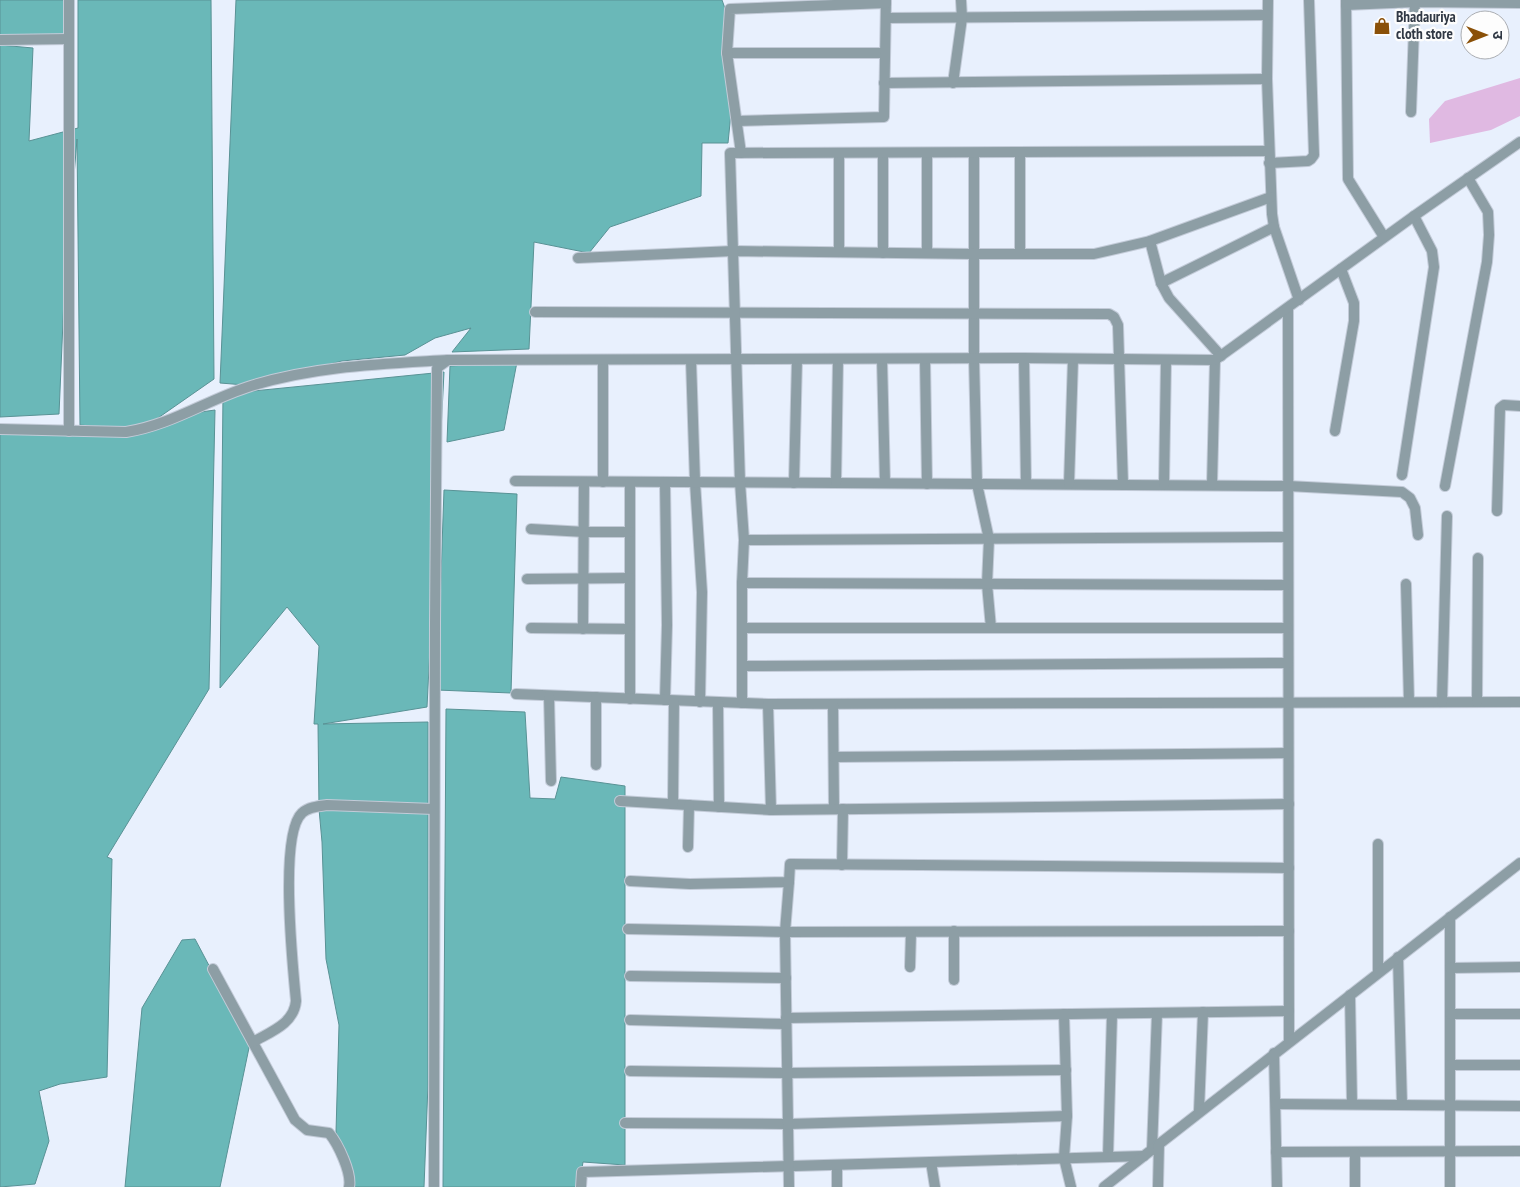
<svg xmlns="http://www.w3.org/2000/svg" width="1520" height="1187" font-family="'PT Sans Narrow','Noto Sans Devanagari',sans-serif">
<rect width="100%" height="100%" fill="#e8f0fd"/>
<path fill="#e0b9e2" d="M1520 78V116L1491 130 1430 143 1429 119 1445 101Z"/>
<g fill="#6ab8b8" stroke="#599295">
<rect x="0" y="0" width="64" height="39"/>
<path d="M78 0H211L214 379 158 418 215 410 209 689 107 857 112 859 107 1077 60 1084 39 1091 49 1141 35 1184 0 1187V432L100 427 80 425 77 139 64 298 59 414 0 417V45L33 48 29 141 78 128Z"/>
<path d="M236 0H722L727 14 732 103 728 143H702L701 196 610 227 589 253 534 242 529 349 452 352 471 328 435 338 405 355 342 361 245 385 220 383Z"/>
<path d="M517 362 504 430 447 442 450 366Z"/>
<path d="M444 372 427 707 323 724 428 722V1084L424 1187H353L336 1132 339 1025 326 959 322 842 319 809 318 724H314L319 646 287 607 220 688 223 394Z"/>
<path d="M444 490 517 494 511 693 437 690Z"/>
<path d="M446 709 525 712 530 798 555 799 561 777 625 786V1165L583 1162 579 1187H443Z"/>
<path d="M195 939 250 1043 220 1187H125L142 1008 182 940Z"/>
</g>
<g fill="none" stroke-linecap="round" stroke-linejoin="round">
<g stroke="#c3cbd8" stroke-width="12">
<g id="minor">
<path d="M1268 0 1267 79 1272 214 1274 227 1299 300"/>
<path d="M1346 0 1348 179 1384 237"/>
<path d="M1346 5 1415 2 1520 3"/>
<path d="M886 18 1267 15"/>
<path d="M0 40 69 39"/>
<path d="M727 53H885"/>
<path d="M884 83 1267 79"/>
<path d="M953 83 962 18 961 0"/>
<path d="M1411 112 1415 0"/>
<path d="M737 121 884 117 886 0"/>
<path d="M741 153 727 53 730 9 886 3"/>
<path d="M839 153V252"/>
<path d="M974 153V358L977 484 989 539 987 584 991 628"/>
<path d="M1020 153V254"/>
<path d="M1269 163 1308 161 1311 159 1314 155 1309 0"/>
<path d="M1150 241 1161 283 1169 298 1221 356"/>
<path d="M883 253V153"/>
<path d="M927 253V153"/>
<path d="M578 258 733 251 974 254H1094L1150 241 1271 197"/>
<path d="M1161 283 1274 227"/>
<path d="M1288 308 1289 1042"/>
<path d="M535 312 1109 314 1114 317 1118 325 1123 485"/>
<path d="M1024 358 1026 484"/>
<path d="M882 359 885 483"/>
<path d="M925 359 927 484"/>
<path d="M691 360 695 482 702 592 700 702"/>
<path d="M0 429 126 432C171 425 209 399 251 386 314 366 383 364 448 360"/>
<path d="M69 431V0"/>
<path d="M1335 431 1354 321V303L1341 269"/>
<path d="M1402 475 1434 267 1432 251 1414 216"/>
<path d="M515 481 1288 486 1402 492 1410 498 1415 508 1418 535"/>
<path d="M603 482V360"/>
<path d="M630 482V699"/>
<path d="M665 482 667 625 665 700"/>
<path d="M794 483 797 359"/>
<path d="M836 483 838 359"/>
<path d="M1069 484 1073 359"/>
<path d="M1164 485 1166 360"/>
<path d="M1212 485 1215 360"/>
<path d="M1445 486 1487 262 1489 235 1488 212 1468 178"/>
<path d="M1497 511 1500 408 1504 405 1520 406"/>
<path d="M531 529 585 532H630"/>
<path d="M744 540 1288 537"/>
<path d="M527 579 630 578"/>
<path d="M742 583 1288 585"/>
<path d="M1406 584 1409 702"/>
<path d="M531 628 630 629"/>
<path d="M742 628H1288"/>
<path d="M583 629 584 482"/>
<path d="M742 666 1288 663"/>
<path d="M516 694 768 704 1520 702"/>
<path d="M549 696 551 781"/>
<path d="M718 702 719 807"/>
<path d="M1442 702 1447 516"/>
<path d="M1477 702 1478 558"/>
<path d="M742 703V583L744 540 740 482 730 153 1269 151"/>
<path d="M768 704 771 810"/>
<path d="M833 704 834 809"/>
<path d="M834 757 1288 753"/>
<path d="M596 765V697"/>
<path d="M620 801 771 810 1289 804"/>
<path d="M673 804 674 701"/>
<path d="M688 847 689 805"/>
<path d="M842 865 843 809"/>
<path d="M630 881 690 884 789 882 790 864 1289 868"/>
<path d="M1450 917V1187"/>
<path d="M628 929 785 932 1289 931"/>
<path d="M1398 957 1402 1105"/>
<path d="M910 967 911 932"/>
<path d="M1450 968 1520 967"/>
<path d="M213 969 295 1120 307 1130 329 1133C338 1144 352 1173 349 1187"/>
<path d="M1378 973V844"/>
<path d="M630 976 786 978"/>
<path d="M954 980V931"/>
<path d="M1350 995 1352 1104"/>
<path d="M1064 1014 1067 1116 1064 1158 1071 1187"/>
<path d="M1450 1014H1520"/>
<path d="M786 1018 1289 1011"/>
<path d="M630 1020 786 1024"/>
<path d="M253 1042C270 1032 294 1024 296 1001 293 969 279 834 302 813 308 807 319 806 327 805L434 809"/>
<path d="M1274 1053 1277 1187"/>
<path d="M1450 1065H1520"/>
<path d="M630 1071 787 1073 1066 1070"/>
<path d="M1276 1104 1520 1106"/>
<path d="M1199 1111 1203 1012"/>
<path d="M625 1123 788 1124 1067 1116"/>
<path d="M1152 1150 1157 1013"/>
<path d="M1276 1152 1520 1151"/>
<path d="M1355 1152V1187"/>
<path d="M1108 1157 1112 1014"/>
<path d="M931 1162 935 1187"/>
<path d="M837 1165V1187"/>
<path d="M581 1187 582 1172 1144 1156"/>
<path d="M789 1187 785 932 789 882"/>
<path d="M1104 1187 1520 863"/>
<path d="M1158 1187 1159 1144"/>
</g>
</g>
<g stroke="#c3cbd8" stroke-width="12">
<path id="tertiary" d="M434 1187 435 623 437 368 448 360 1024 358 1215 360 1414 216 1520 142"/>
</g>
<use href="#minor" stroke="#8d9ea5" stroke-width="10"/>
<use href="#tertiary" stroke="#8d9ea5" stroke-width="10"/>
</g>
<defs>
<g id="shop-bare" transform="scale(1.35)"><path d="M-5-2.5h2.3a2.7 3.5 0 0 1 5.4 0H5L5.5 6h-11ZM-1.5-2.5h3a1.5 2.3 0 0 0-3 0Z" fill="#8a5008" stroke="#fdfdfd" stroke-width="2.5" paint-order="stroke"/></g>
</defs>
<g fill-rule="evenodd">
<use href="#shop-bare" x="1382" y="26"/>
</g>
<g text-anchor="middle" stroke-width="4.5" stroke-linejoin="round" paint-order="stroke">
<g font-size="15" font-weight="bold" fill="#303844" stroke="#fdfdfd" text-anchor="start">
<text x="1396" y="22">Bhadauriya<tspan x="1396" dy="17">cloth store</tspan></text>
</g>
</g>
<g transform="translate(1485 35) rotate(90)"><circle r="24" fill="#fdfdfd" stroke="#abaeb3"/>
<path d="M0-4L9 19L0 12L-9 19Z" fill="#8a5008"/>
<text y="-8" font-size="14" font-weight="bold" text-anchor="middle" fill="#303844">उ</text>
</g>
</svg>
